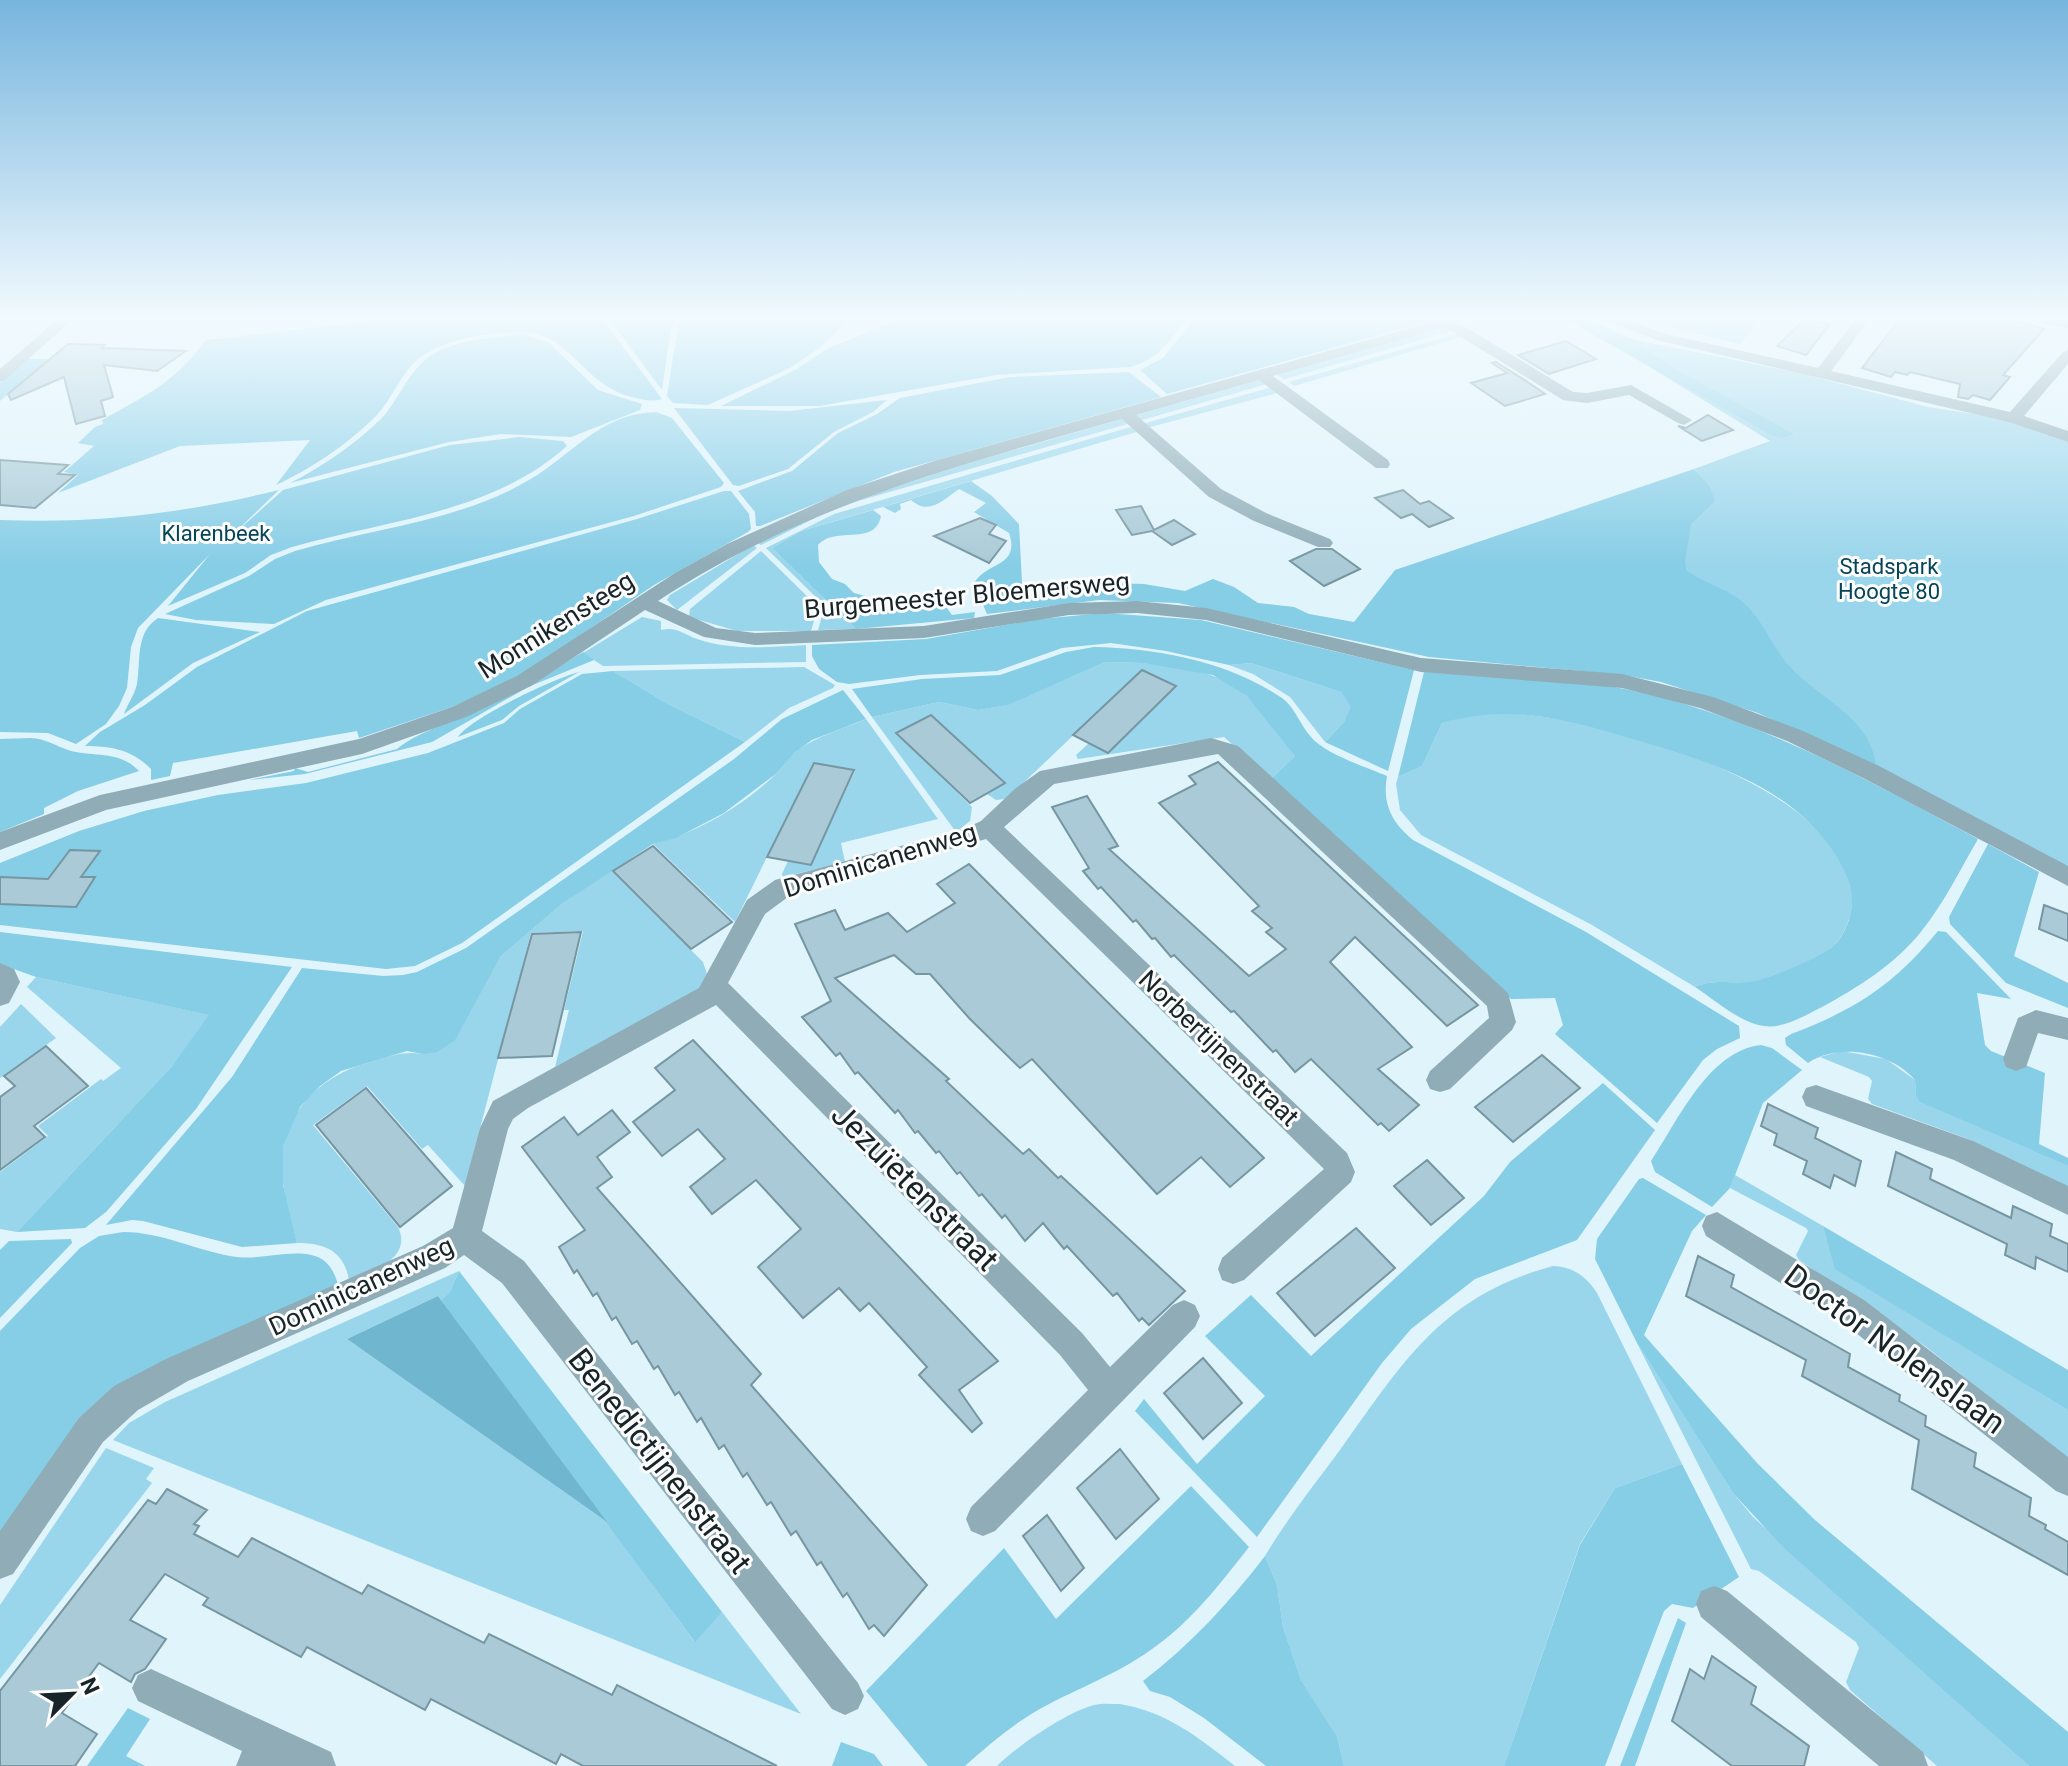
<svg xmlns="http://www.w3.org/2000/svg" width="2068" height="1766" font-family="Roboto,sans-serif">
<rect width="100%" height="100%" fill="#e0f4fc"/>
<g fill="#99d5eb">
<path d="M1639 320H1759L1740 344Z"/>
<path d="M1448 326 1455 330 1285 379 1276 375Z"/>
<path d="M1460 333 1465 336 1294 386 1289 382Z"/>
<path d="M1636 340 1804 374 1928 407 1995 417 2068 441V868L1761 709 1404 574 1697 472 1694 469 1770 441 1609 342 1638 343Z"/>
<path d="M1262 379 1267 384 1139 421 1133 416Z"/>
<path d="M1272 387 1281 392 1147 428 1142 424Z"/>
<path d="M1126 418 1131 423 858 501 829 511 761 545 758 543C875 486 1001 454 1126 418Z"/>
<path d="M1134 426 1140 431 801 531 772 548 856 629 818 630 825 606 766 548 834 514Z"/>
<path d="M753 545 757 548 677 610 667 600 670 595Z"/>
<path d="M761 551 818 607 811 631H737L689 617 690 609Z"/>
<path d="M642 617 661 621V630C676 626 683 634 697 639 732 651 770 647 806 645V662L603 666 583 653Z"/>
<path d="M1105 662C1153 663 1211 663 1248 697 1266 714 1281 736 1295 756L1271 779 1224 737 1078 759 1076 755 1089 743 1108 753 1176 687 1142 670 1018 788 1005 799 996 800 987 794 1005 783 931 714 896 733 972 807 970 821 956 832 872 717 939 702 978 710 1007 705Z"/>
<path d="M1251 663 1341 692 1352 707 1344 722 1325 742 1290 697 1253 674 1229 665Z"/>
<path d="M804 667 835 685 833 688 789 708 745 742 668 704 613 671Z"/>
<path d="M1504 713C1600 717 1760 766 1826 838 1836 850 1843 866 1849 880 1857 900 1849 933 1832 947 1817 959 1773 977 1754 982 1734 986 1718 977 1695 987L1592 925 1421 835 1400 810 1396 784 1398 777 1422 766 1442 723 1469 715Z"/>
<path d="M866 719 938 819 841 843 845 862 783 877 782 874 788 861 811 865 855 771 813 763 735 922 653 844C698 833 744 805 777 773 784 766 789 756 798 750 817 736 843 729 866 719Z"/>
<path d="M611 870 703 962 707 974 699 990 555 1067 569 1010H564L583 931 531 933 465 1186 428 1145 422 1149 367 1086 313 1125 398 1227C413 1259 372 1271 349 1280 344 1251 325 1243 297 1243 290 1213 277 1178 283 1147 291 1105 326 1075 364 1064 385 1058 402 1050 423 1054L500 957 563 903Z"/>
<path d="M36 977 210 1015 172 1066 17 1232 0 1229V1172L48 1136 38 1126 101 1079 103 1081 121 1068 27 987Z"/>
<path d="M21 1004 56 1038 0 1078V1027Z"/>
<path d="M1842 1051 1886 1059 1915 1080 1916 1096 1921 1102 2068 1166V1188L1968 1139 1872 1104 1868 1099 1872 1081 1869 1077 1820 1057Z"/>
<path d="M1735 1175 1823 1226 1836 1269 2068 1410V1459L1925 1346 1799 1260 1796 1255 1808 1231 1806 1228 1730 1188Z"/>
<path d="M1553 1266C1573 1267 1586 1276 1597 1293L1682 1464 1615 1488 1580 1544 1504 1766H1344L1337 1736 1301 1680 1283 1627 1277 1585 1265 1556C1287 1519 1314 1485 1340 1450 1403 1362 1442 1296 1553 1266Z"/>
<path d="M459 1271 450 1292 441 1300 438 1296 347 1339 607 1522 694 1641 722 1612 801 1714 113 1440 129 1423 165 1402Z"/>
<path d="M1637 1343 1733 1493 1753 1517 2029 1766H1937L1850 1690 1846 1682 1859 1648 1856 1642 1759 1571 1751 1569Z"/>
<path d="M106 1448 154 1468 146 1479 152 1483 0 1679V1605Z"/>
<path d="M1120 1704C1167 1712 1198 1737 1235 1766H997C1017 1746 1067 1712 1094 1705 1102 1703 1112 1704 1120 1704Z"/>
</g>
<g fill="#86cde6">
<path d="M380 320H603L662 399C653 402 642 400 632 397 581 384 569 330 520 332 486 333 435 339 411 366 398 381 390 401 376 416 348 444 311 469 276 485L310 440 180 446 58 493 78 475 64 472 94 446 78 443 95 427 103 424 102 420C148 394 173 384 206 340Z"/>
<path d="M610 320H675L671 326 662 390Z"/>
<path d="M681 320H848L822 346 790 368 708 405 673 403 667 396 678 326Z"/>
<path d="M896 320H1186C1169 341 1158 360 1130 367L997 375 819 406H721L795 370 827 349Z"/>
<path d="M1194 320H1434L1167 394 1140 370 1163 358Z"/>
<path d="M1567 320H1588L1636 340 1671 367 1794 434 1782 438 1771 435Z"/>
<path d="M521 335 548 342 598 390 642 404 640 410 571 437 501 434 449 442 290 483C322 467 355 444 381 419 395 404 403 384 417 368 439 341 487 337 521 335Z"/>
<path d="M27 359H49L0 401V383Z"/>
<path d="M1129 372 1161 397 894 472 760 526H756L755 512 738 491 792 471 838 433 877 414 900 398 1010 377Z"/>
<path d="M887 400 873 412 834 432 788 469 739 486 733 485 674 408 789 411Z"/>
<path d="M656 412 672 418 724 483 721 487 634 516 326 600 274 624 196 620 165 614 249 576 275 559 295 551C373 528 458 522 529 480 572 455 601 413 656 412Z"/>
<path d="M520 437 563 441 567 446C491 514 386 520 292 547L271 555 245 573 168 606 210 554 138 628 131 647 127 688 119 706 106 724 76 744 48 733 0 732V520C98 524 185 513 279 490L225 542 283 490 450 445Z"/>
<path d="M1694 469 1710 487 1715 501 1691 524 1685 561 1686 570C1704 584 1728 588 1745 604 1764 622 1773 649 1791 668 1821 700 1872 718 1876 767L1758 713 1661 682 1623 675 1429 657 1178 603 1099 600 987 614 974 584C984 562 1021 568 1009 533L974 512 986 503 959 489C943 500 929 516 911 500L900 504 901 509 895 513 883 507 971 481 992 496 1019 524 1022 583 1026 587 1107 583 1144 584 1185 591 1213 579 1234 587 1258 603 1294 607 1309 614 1354 622 1395 570Z"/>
<path d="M724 491H731L749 514 751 529 748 532 654 585 519 677 452 707 359 738 357 731 173 763 170 776 151 780V769C132 750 112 746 85 746L100 732 145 705 197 667 307 611 637 519Z"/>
<path d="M873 510 881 516C875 547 836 525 818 545L819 562 832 579 845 584 854 593 902 606 944 604 952 615 975 612 974 618 856 629 772 548 801 531Z"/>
<path d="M1104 613 1201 620 1414 670 1388 771 1325 742 1344 722 1351 707 1341 692 1251 663 1229 665 1166 651 1111 643 1062 648 997 671 920 675 849 684 837 682 819 669 812 656V645L926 639 1040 619Z"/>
<path d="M158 618 260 632 193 663 124 714C127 705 135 694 137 684 141 660 135 633 158 618Z"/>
<path d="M1094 647C1158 648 1229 662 1282 698 1295 707 1300 725 1311 737 1325 754 1366 767 1387 776 1382 804 1392 823 1413 840L1586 932 1739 1026 1740 1038 1717 1049 1703 1060 1657 1123 1555 1034 1563 1025 1555 998 1511 999 1271 779 1295 756 1247 696 1213 675 1143 663 1105 662 1008 705 978 710 939 702 872 717 852 689 922 679 1000 675 1066 652Z"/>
<path d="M583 652 594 660 528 687 432 742 305 774 249 780 294 771 295 768 308 772 397 749C420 730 452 723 480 710 516 693 549 673 583 652Z"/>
<path d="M613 671 668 704 745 742 462 943 415 966 386 969 0 925V863L79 831 144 811 218 795 306 783 428 753 504 723 520 709 582 674Z"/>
<path d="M579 672 519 706 502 720 458 737C470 718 555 678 579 672Z"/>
<path d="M1424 672C1490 677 1560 676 1625 689 1752 715 1864 778 1978 839 1960 870 1943 905 1920 933 1894 965 1857 988 1822 1007 1806 1015 1783 1029 1764 1026 1740 1023 1715 1000 1695 987 1718 977 1734 986 1755 981 1773 977 1818 958 1832 947 1850 932 1857 900 1848 879 1812 791 1710 761 1626 737 1564 718 1506 704 1442 723L1422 766 1398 777Z"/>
<path d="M843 690 866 719 812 740 794 753 777 773 724 813 676 838 653 844 563 903 500 957 455 1040 437 1052 423 1054 407 1051 341 1071 320 1086 300 1107 283 1146V1185L297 1243 242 1247 143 1221 132 1220 106 1225 232 1077 302 968 383 976 403 975 417 972 466 948 734 759 782 719Z"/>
<path d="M31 738C46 739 54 745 68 750 93 758 118 749 139 771L78 791 44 808V814L0 832V739Z"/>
<path d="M1988 844 2039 872 2014 956 2068 983V1008L2006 983 1950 924 1949 917Z"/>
<path d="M1938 931 1946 932 2011 999 1977 993 1985 1045 1991 1051 2045 1073 2039 1144 2068 1158V1166L1920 1102 1916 1096 1915 1080C1891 1052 1839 1042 1808 1063L1786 1045 1785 1038 1791 1034C1855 1010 1895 984 1938 931Z"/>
<path d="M0 932 292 967 196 1109 106 1212 85 1228 17 1232 172 1066 209 1015 36 977 0 964Z"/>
<path d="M1761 1045 1772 1048 1802 1070 1763 1103 1730 1188 1712 1207 1655 1172 1651 1161C1678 1121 1708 1051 1761 1045Z"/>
<path d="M1603 1083 1655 1130 1577 1240 1475 1279 1411 1329 1382 1363 1257 1537 1135 1411 1144 1399 1197 1464 1265 1396 1205 1336 1251 1295 1311 1356 1484 1196 1510 1162Z"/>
<path d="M1643 1178 1706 1215 1692 1231 1644 1335 1758 1464 1815 1520 2068 1732V1766H2029L1783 1547 1733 1493 1637 1343 1595 1259 1597 1239 1639 1179Z"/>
<path d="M1823 1226 2068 1370V1410L1835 1269Z"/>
<path d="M123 1232C163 1232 199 1252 237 1257 261 1260 288 1250 311 1255 327 1258 334 1270 338 1285L150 1368 0 1537V1331L80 1248 99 1236Z"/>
<path d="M71 1239 72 1243 0 1318V1250L9 1241Z"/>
<path d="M459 1271 722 1612 695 1642 441 1300 450 1292Z"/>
<path d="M1682 1464 1739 1577 1693 1608 1672 1604 1664 1611 1605 1766H1504L1580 1545 1615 1488Z"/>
<path d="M1191 1486 1249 1547C1220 1584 1191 1622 1152 1649 1115 1676 1072 1690 1033 1713 1008 1728 986 1747 965 1766H928L866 1691 1004 1548 1056 1619Z"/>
<path d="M1265 1556 1277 1585 1283 1627 1301 1680 1337 1736 1344 1766H1266L1204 1718 1170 1697 1150 1691 1143 1681C1190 1645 1229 1603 1265 1556Z"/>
<path d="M1678 1618 1686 1623 1635 1766H1620Z"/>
<path d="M128 1708 150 1719 126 1756 145 1766H87Z"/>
<path d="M841 1742 874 1754 883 1766H832Z"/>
</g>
<path fill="#6fb6ce" d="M438 1296 441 1300 607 1522 347 1339Z"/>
<g fill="#a9cad6" stroke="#7696a1" stroke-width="2">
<path d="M1804 320 1830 324 1806 355 1777 346Z"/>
<path d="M1899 320H2012L2044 329 2003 375 2010 377 1990 400 1973 395 1968 399 1958 397 1960 384 1910 372 1907 375 1895 372 1891 377 1862 368Z"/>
<path d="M1566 341 1596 359 1549 374 1518 355Z"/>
<path d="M68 344 105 345 102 348 186 351 157 371 104 365 113 397 101 401 105 416 76 424 64 377 11 400 8 394Z"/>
<path d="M1496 362 1526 381 1545 394 1505 406 1471 383 1507 373 1492 363Z"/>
<path d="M1708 415 1733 430 1702 441 1678 426 1686 428Z"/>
<path d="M0 460 68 465 58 474 75 475 35 508 0 505Z"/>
<path d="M1403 490 1420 504 1429 501 1453 518 1429 527 1412 514 1401 518 1375 498Z"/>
<path d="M1141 506 1154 530 1174 520 1195 534 1172 545 1152 531 1132 535 1116 510Z"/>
<path d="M980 518 996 525 989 534 1006 541 989 563 934 536Z"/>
<path d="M1316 549H1332L1360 569 1324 586 1290 561Z"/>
<path d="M1142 670 1176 686 1108 753 1073 735Z"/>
<path d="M931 715 1005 783 970 803 896 733Z"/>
<path d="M1218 762 1478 1005 1447 1026 1355 937 1330 962 1412 1047 1378 1069 1419 1105 1389 1131 1381 1123 1378 1125 1311 1059 1295 1072 1276 1050 1273 1052 1234 1011 1231 1012 1174 955 1171 957 1155 938 1152 939 1136 920 1133 922 1101 887 1098 889 1083 871 1089 868 1052 807 1087 796 1118 846 1109 849 1249 976 1286 949 1266 932 1272 928 1252 911 1259 906 1159 803 1196 784 1189 776Z"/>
<path d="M814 763 854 770 811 865 767 857Z"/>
<path d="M653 846 732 922 691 949 613 871Z"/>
<path d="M70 850 100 851 81 877H95L76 907 0 904V877L48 879Z"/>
<path d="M969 864 1264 1158 1230 1187 1201 1157 1157 1194 1032 1059 1020 1068 969 1018 930 974H916L894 955 835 978 949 1079 946 1081 1023 1154 1029 1149 1058 1178 1061 1176 1185 1291 1149 1325 1142 1318 1139 1321 1117 1293 1113 1296 1067 1246 1064 1249 1043 1223 1025 1241 1005 1215 1002 1218 982 1194 979 1196 960 1172 957 1174 939 1151 936 1153 918 1131 915 1133 898 1110 895 1113 858 1072 855 1074 840 1053 836 1056 802 1017 831 1001 795 924 835 910 845 930 888 913 907 932 955 903 937 884Z"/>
<path d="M2044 905 2068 914V941L2039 929Z"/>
<path d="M581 932 552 1056 498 1058 532 934Z"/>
<path d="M693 1040 998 1361 959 1390 982 1423 972 1432 919 1375 927 1367 869 1303 860 1311 839 1288 803 1318 758 1267 801 1229 756 1180 712 1214 690 1187 725 1159 698 1129 662 1156 633 1122 675 1090 655 1068Z"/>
<path d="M46 1046 88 1086 34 1126 45 1137 0 1170V1097L15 1086 4 1076Z"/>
<path d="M1542 1055 1580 1088 1513 1142 1475 1107Z"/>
<path d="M366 1088 452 1186 400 1227 316 1125Z"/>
<path d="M1768 1104 1818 1128 1815 1138 1861 1161 1855 1186 1834 1175 1830 1188 1803 1174 1807 1161 1774 1145 1777 1134 1761 1126Z"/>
<path d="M612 1110 630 1132 597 1157 612 1177 597 1188 761 1374 751 1385 927 1585 884 1636 874 1625 869 1629 847 1593 843 1597 821 1562 817 1565 796 1531 791 1535 771 1502 767 1505 747 1473 743 1477 724 1445 719 1449 701 1418 697 1422 679 1392 675 1395 658 1366 654 1369 637 1341 632 1344 616 1317 612 1320 597 1293 593 1296 577 1270 574 1273 559 1247 585 1230 522 1147 564 1117 578 1135Z"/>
<path d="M1896 1152 1932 1169 1930 1179 2011 1218 2013 1206 2052 1224 2050 1236 2068 1244V1272L2036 1257 2035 1269 2005 1255 2007 1244 1888 1186Z"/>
<path d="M1427 1160 1464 1198 1431 1225 1394 1186Z"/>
<path d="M1356 1228 1395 1268 1315 1336 1277 1293Z"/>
<path d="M1698 1256 1734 1275 1731 1287 1850 1354 1848 1367 1900 1395 1899 1401 1926 1416 1925 1426 1976 1453 1974 1467 2031 1498 2029 1516 2046 1525 2045 1529 2068 1542V1575L1912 1489 1919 1440 1802 1376 1806 1360 1686 1296Z"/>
<path d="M1203 1358 1242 1403 1203 1439 1164 1393Z"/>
<path d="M1120 1449 1159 1499 1116 1539 1077 1488Z"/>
<path d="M167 1489 207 1510 194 1524 199 1526 194 1534 238 1557 252 1538 362 1594 368 1585 484 1643 489 1634 612 1695 617 1685 777 1766H583L561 1754 556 1764 431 1699 425 1710 307 1647 301 1657 203 1605 208 1598 165 1574 130 1620 166 1639 145 1669 135 1674 131 1682 99 1663 62 1713 97 1734 75 1766H0V1691L148 1500 156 1504Z"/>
<path d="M1047 1515 1084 1568 1061 1591 1023 1536Z"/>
<path d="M1712 1656 1756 1687 1751 1704 1809 1746 1804 1766H1732L1672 1721 1690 1669 1704 1679Z"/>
</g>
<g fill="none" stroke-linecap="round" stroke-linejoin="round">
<g fill="#8facb7" fill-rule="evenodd">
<path d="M57 320H72L5 380 0 382V369Z"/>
<path d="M1439 320H1461L1459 323 1573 392 1587 393 1631 385 1692 420 1684 425 1678 423 1629 395 1587 403 1563 400 1445 327 1273 376 1388 460 1390 464 1388 468H1376L1259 380 1136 415 1221 489 1266 513 1330 539 1333 543 1330 547H1318L1254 521 1209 497 1122 419C958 465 802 506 658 601L716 628 755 633 924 626 1069 603 1137 601 1206 608 1421 658 1622 674 1713 697 1803 731 1879 766 2068 866V886L1863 778 1787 741 1700 708 1622 688 1421 672 1206 620 1137 613 1069 615 924 638 755 645 704 637 645 610 531 686 466 717 362 754 106 810 0 850V832L100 795 359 739 452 707 517 676 675 573 727 544 847 490 937 460Z"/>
<path d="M1605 320H1625L1666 334 1818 368 1855 320H1869L1831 371 2010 412 2063 352 2068 350V364L2024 416 2068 431V442L2009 422 1657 340Z"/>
<path d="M2040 320H2068V328L2042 323Z"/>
<path d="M1211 738 1238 746 1508 993 1516 1022 1512 1030 1450 1089 1440 1092 1430 1089 1426 1080 1430 1071 1489 1018 1487 1006 1218 754 1054 784 1004 827 1347 1153 1355 1172 1351 1182 1244 1280 1233 1284 1222 1280 1218 1269 1222 1258 1324 1169 986 839 792 894 765 914 728 983 1082 1333 1110 1367 1173 1305 1184 1300 1195 1305 1200 1316 1195 1327 995 1531 983 1536 971 1531 966 1519 971 1507 1088 1390 1060 1355 716 1005 528 1108 513 1119 508 1129 482 1231 524 1261 858 1683 864 1696 858 1709 845 1715 832 1709 502 1283 464 1255 445 1268 188 1381 138 1410 103 1442 13 1574 0 1579V1531L79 1418 114 1386 166 1359 423 1246 453 1228 480 1128 493 1101 699 988 747 900 775 880 964 829 981 821 1016 788 1040 771Z"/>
<path d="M0 963 14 969 20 982 9 1003 0 1006Z"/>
<path d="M2036 1010 2068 1018V1040L2038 1033 2026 1067 2016 1071 2006 1067 2003 1059 2018 1018Z"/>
<path d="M1816 1085 1973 1141 2068 1186V1215L1954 1160 1806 1106 1802 1097 1806 1088Z"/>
<path d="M1717 1212 1864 1300 2068 1457V1496L2056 1491 1842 1322 1706 1236 1702 1226 1706 1216Z"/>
<path d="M1714 1586 1727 1591 1923 1752 1928 1766H1879L1701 1617 1696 1604 1701 1591Z"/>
<path d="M151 1669 331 1752 336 1766H236L242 1751 138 1701 132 1688 138 1675Z"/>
</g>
</g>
<linearGradient id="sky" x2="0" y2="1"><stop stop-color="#77b5de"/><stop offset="0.56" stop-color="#f1fafe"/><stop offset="1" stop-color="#f1fafe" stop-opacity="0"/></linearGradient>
<rect width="2068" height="567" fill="url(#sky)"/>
<g text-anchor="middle" stroke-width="6" stroke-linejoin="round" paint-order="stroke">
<g font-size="22" fill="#044557" stroke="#fdfdfd">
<text x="216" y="541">Klarenbeek</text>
<text x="1889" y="574">Stadspark<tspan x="1889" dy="25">Hoogte 80</tspan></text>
</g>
<g font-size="26" fill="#172428" stroke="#fdfdfd">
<text transform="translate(967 595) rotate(-5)" y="9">Burgemeester Bloemersweg</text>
<text transform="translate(556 625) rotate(-32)" y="9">Monnikensteeg</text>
<text transform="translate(880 860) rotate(-17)" y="9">Dominicanenweg</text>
<text transform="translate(1219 1048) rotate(44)" y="9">Norbertijnenstraat</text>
<text transform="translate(361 1286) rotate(-25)" y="9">Dominicanenweg</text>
</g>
<g font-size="32" fill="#172428" stroke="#fdfdfd">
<text transform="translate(915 1187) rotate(45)" y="11">Jezuïetenstraat</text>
<text transform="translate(1895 1349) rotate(36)" y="11">Doctor Nolenslaan</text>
<text transform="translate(660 1461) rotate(52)" y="11">Benedictijnenstraat</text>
</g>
</g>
<g transform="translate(72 1694) rotate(66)" stroke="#fdfdfd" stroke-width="6" paint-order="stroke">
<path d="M0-6L14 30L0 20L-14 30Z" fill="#172428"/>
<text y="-12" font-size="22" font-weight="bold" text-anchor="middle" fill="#172428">N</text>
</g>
</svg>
